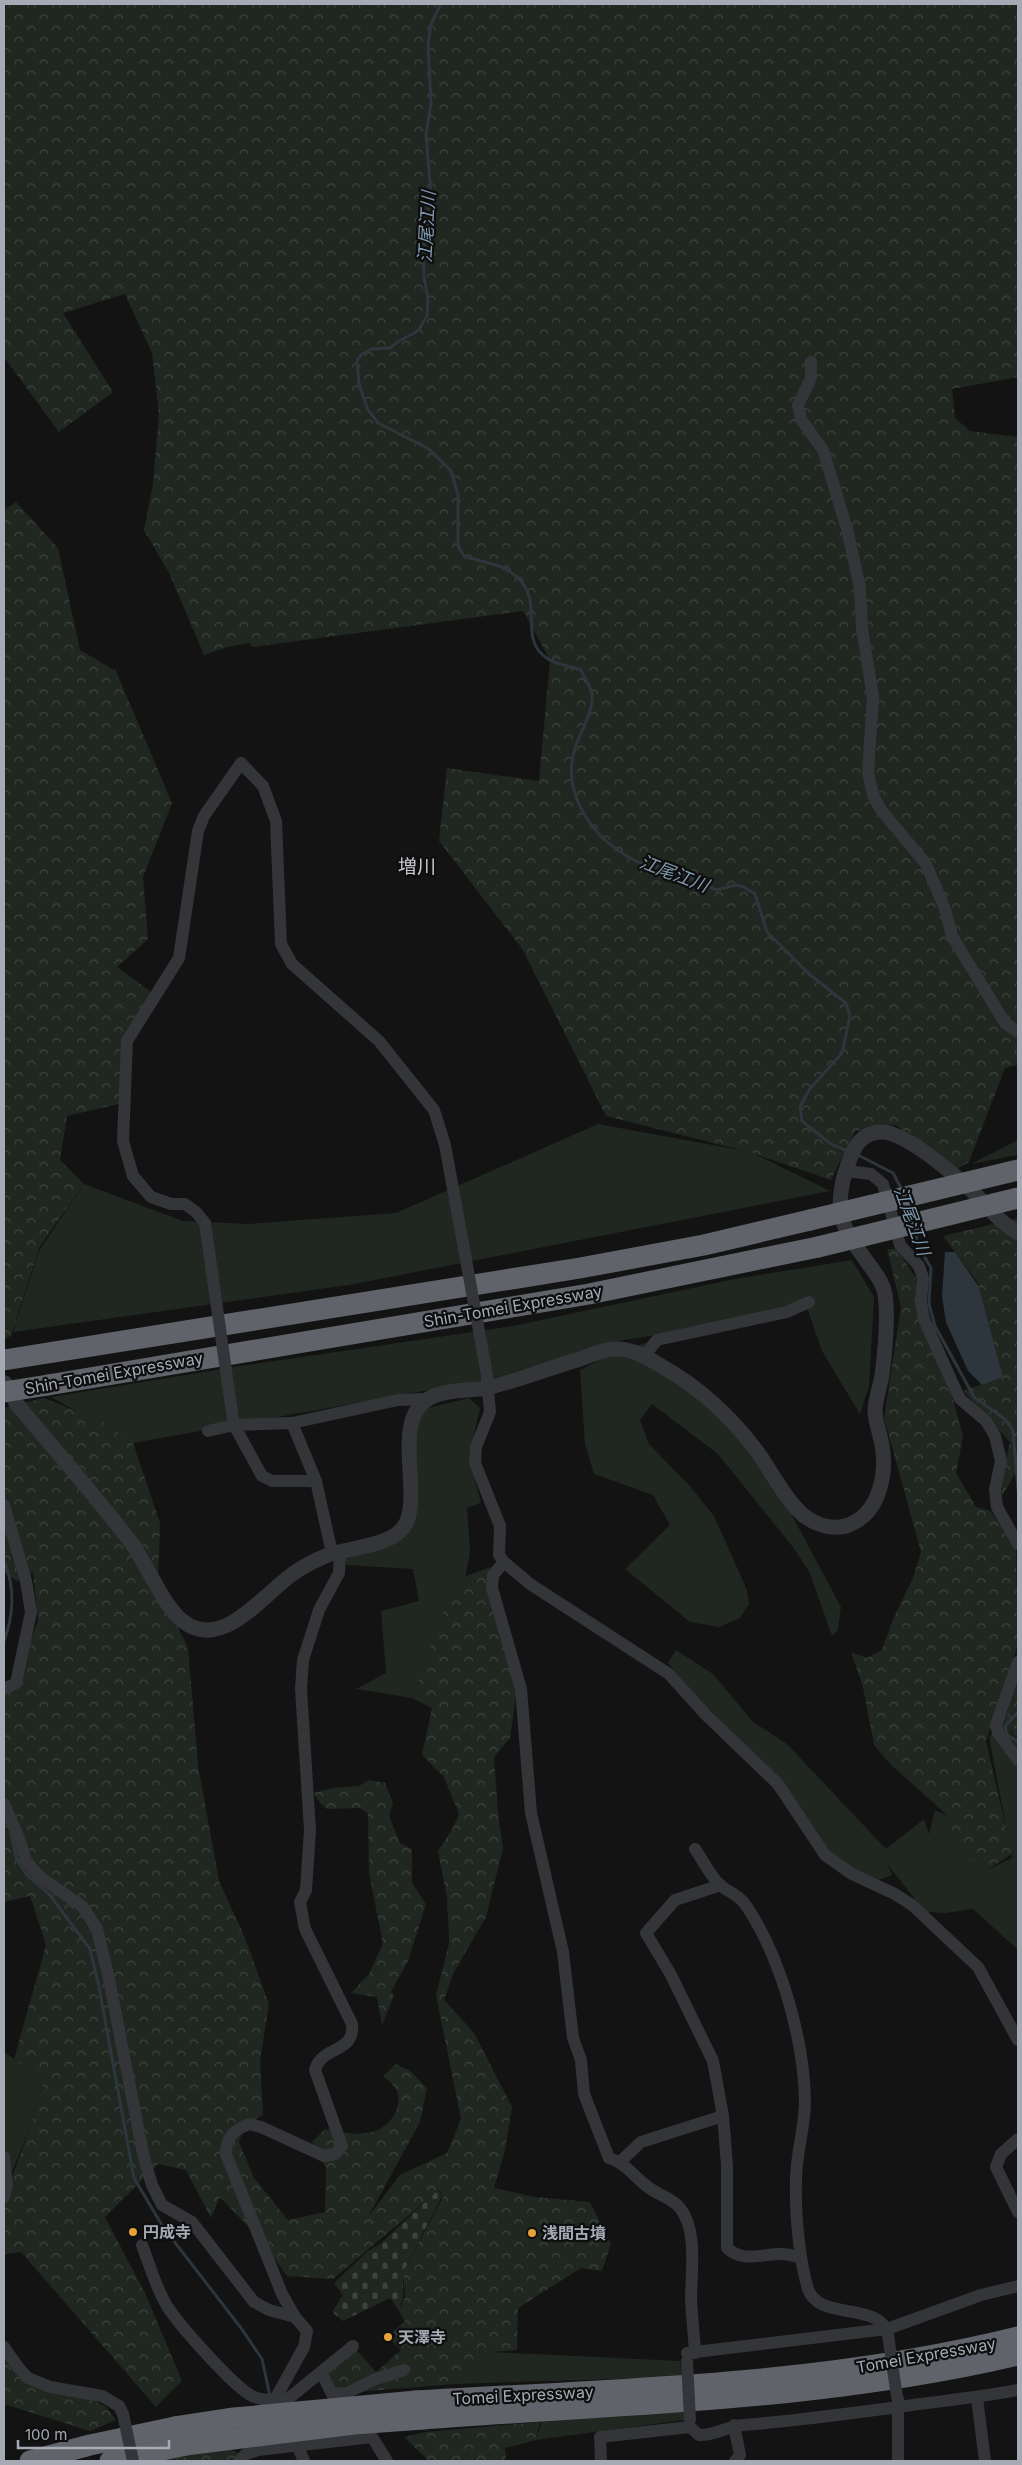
<svg xmlns="http://www.w3.org/2000/svg" width="1022" height="2465" font-family="Inter,'Noto Sans JP',sans-serif">
<defs>
<pattern id="forest-crowns" width="20" height="18" patternUnits="userSpaceOnUse" patternTransform="scale(1.25)"><rect width="20" height="18" fill="#1f2720"/><path d="M2 6a3 3 0 1 1 6 0M12 15a3 3 0 1 1 6 0" fill="none" stroke="#3d443e"/></pattern>
<pattern id="cemetery-stones" width="16" height="16" patternUnits="userSpaceOnUse" patternTransform="scale(1.25)"><rect width="16" height="16" fill="#1f2720"/><path d="M2 7V4a2 2 0 0 1 4 0v3zM10 15v-3a2 2 0 0 1 4 0v3z" fill="#3d443e"/></pattern>
</defs>
<rect width="100%" height="100%" fill="#131314"/>
<g fill="#1f2720">
<path d="M598 1124 751 1152 830 1191 349 1285 13 1332 39 1251 84 1184 183 1221 248 1224 396 1213Z"/>
<path d="M1018 1140V1155L971 1164Z"/>
<path d="M852 1260 874 1297 869 1386 860 1414 822 1351 806 1305 726 1325 623 1340 490 1379 133 1443 51 1397 234 1367 513 1326 735 1279Z"/>
<path d="M646 1343 649 1359 730 1419 763 1461 841 1607 838 1630 832 1636 809 1571 792 1546 718 1454 652 1404 640 1420 649 1444 689 1485 714 1516 747 1590 749 1604 740 1618 719 1627 690 1622 625 1569 670 1525 653 1495 594 1474 585 1444 580 1370 619 1350Z"/>
<path d="M469 1398 480 1408 469 1456 481 1503 467 1508 470 1551 466 1574 412 1698 356 1689 386 1673 381 1611 419 1601 413 1569 347 1565 344 1559 406 1531 416 1411Z"/>
<path d="M676 1650 713 1674 753 1722 787 1744 886 1849 924 1819 929 1834 935 1810 948 1816 987 1870 1012 1858 989 1737 1006 1712 1011 1733 1018 1739V1950L973 1909 945 1913 925 1912 888 1865 892 1875 879 1880 843 1864 821 1846 668 1663Z"/>
<path d="M4 2052 44 2079 31 2125 7 2184 4 2157Z"/>
<path d="M491 2352 680 2361 682 2377 455 2384Z"/>
<path d="M685 2407 684 2420 536 2440 542 2421Z"/>
</g>
<g fill="url(#forest-crowns)">
<path d="M4 4H1018V377L952 389 955 418 970 431 1018 437V1065L1005 1068 969 1162 954 1171 896 1125 855 1131 831 1180 749 1152 606 1116 523 950 439 841 447 768 539 781 550 660 523 611 252 647 250 643 227 647 204 655 170 575 144 530 153 484 159 414 152 353 125 294 63 313 113 392 59 432 4 357Z"/>
<path d="M16 502 58 548 80 650 116 671 172 803 143 877 148 939 117 967 151 992 127 1041 119 1104 67 1116 60 1160 84 1184 40 1246 11 1336 4 1339V510Z"/>
<path d="M1018 1218V1469L1002 1496 1001 1481 1010 1442 963 1391 1003 1377 978 1283 943 1236Z"/>
<path d="M887 1249H897L916 1278 919 1318 952 1396 963 1437 956 1473 976 1507 991 1511 1016 1549 1018 1644 986 1741 1012 1854 987 1870 965 1857 953 1833 948 1816 890 1764 874 1745 863 1687 851 1652 867 1658 882 1650 893 1619 913 1578 921 1552 884 1418 901 1307Z"/>
<path d="M44 1398 101 1421 133 1443 160 1523 158 1586 188 1648 198 1765 219 1881 245 1938 269 2004 260 2061 263 2115 245 2125 239 2142 254 2178 288 2220 325 2212 326 2168 312 2142 325 2129C340 2132 356 2136 371 2132 389 2128 403 2109 397 2091 395 2086 388 2081 384 2076L395 2064 409 2070 427 2088 420 2122 368 2217 400 2175 447 2153 461 2119 436 1995 449 1944V1935L447 1897 438 1851 453 1828 459 1814 444 1777 422 1755 432 1708 412 1698 445 1608 464 1577 490 1567 488 1594 517 1687 510 1738 494 1757 498 1813 503 1848 486 1917 454 1972 444 2000 474 2033 512 2107 505 2150 494 2188 535 2197 590 2202 611 2244 602 2271 581 2268 518 2308 517 2350 491 2352 455 2384 332 2394 324 2369 353 2346 376 2372 401 2350 391 2340 396 2336 393 2331 405 2322 399 2311 405 2297 403 2272 443 2197 439 2190 333 2279 287 2276 261 2240 220 2197 211 2218 186 2170 158 2164 105 2217 145 2293 182 2381 156 2407 21 2252 4 2254V2199L31 2125 44 2079 14 2059 46 1945 30 1896 4 1902V1687L12 1689 38 1621 33 1572 17 1581 4 1573V1408Z"/>
<path d="M1018 1681V1739C997 1719 1011 1704 1018 1681Z"/>
<path d="M369 1780 385 1783 393 1803 389 1816 400 1843 412 1849V1883L426 1904 408 1961 391 1992 394 1996 382 2025 377 1997 351 1993 369 1974 383 1944 369 1873 368 1814 360 1808 327 1809 320 1803 314 1793 333 1788 359 1786Z"/>
<path d="M4 2347 18 2367 105 2406 116 2420 90 2431 4 2404Z"/>
<path d="M540 2422 536 2440 505 2448 506 2458 502 2461H429L404 2437 425 2432Z"/>
<path d="M230 2449 247 2458 248 2461H155Z"/>
</g>
<path fill="url(#cemetery-stones)" d="M438 2190 442 2196 403 2272V2298L399 2311 390 2298 343 2321 332 2312 343 2295 334 2283 368 2251 380 2244Z"/>
<path fill="#2d363c" d="M955 1252 979 1287 1003 1377 982 1385 968 1371 946 1322 942 1296 945 1252Z"/>
<g fill="none" stroke-linecap="round" stroke-linejoin="round">
<g stroke="#2d363c" stroke-width="3">
<path d="M441 4 431 24 428 45 431 103 426 135 432 206 423 250 424 277 428 299 427 316 418 331 399 341 390 348 372 349 362 354 357 360 359 384 368 410 378 423 429 449 451 471 458 495V546L464 556C483 563 502 563 517 577 546 604 516 638 548 659 557 665 571 666 581 670 584 677 591 687 592 694 594 710 581 731 576 745 559 793 593 839 634 860 645 866 659 866 671 870 687 875 701 883 716 890L736 885 744 887 755 894 767 932 809 974 846 1003 850 1016 842 1053 809 1090 800 1107 802 1121 831 1144 847 1151"/>
<path d="M856 1154 893 1173 902 1190"/>
<path d="M915 1231 919 1247 931 1268 929 1304 935 1326 974 1397 1006 1420 1013 1431 1018 1489"/>
<path d="M4 1562C16 1587 13 1617 4 1641"/>
<path d="M1018 1712 1005 1726 1007 1735 1018 1742"/>
<path d="M11 1834 17 1860 27 1875 49 1894 90 1949 99 1987 134 2178 163 2227 241 2328 262 2359 270 2396"/>
</g>
<g stroke="#343539" stroke-width="12">
<path d="M811 362V378L798 405 801 419 823 450 847 529 860 588 862 628 873 697 868 772 873 795 881 810 926 864 945 909 952 936 1005 1023 1018 1032"/>
<path d="M846 1171 871 1174 883 1184 900 1245 919 1266 923 1278 921 1302 924 1319 952 1382 960 1399 986 1421 995 1436 1001 1461 995 1489 997 1507 1018 1544"/>
<path d="M205 1223 196 1212 185 1204H171L151 1197 133 1176 123 1141 127 1041 179 958 198 831 204 816 241 763 263 786 276 821 281 944 292 964 379 1041 434 1110 445 1145 454 1194"/>
<path d="M644 1356 657 1340 787 1312 809 1302"/>
<path d="M487 1378 490 1412 476 1447 475 1463 500 1526 499 1555 504 1562 530 1584 669 1674 705 1714 778 1784 825 1855 852 1874 895 1894 912 1905 978 1967 1018 2040"/>
<path d="M233 1418 234 1425 262 1476 272 1481H316L332 1553"/>
<path d="M292 1423 316 1481"/>
<path d="M208 1431 234 1425 292 1423 398 1400 426 1399"/>
<path d="M4 1505 26 1581 31 1612 16 1683 4 1689"/>
<path d="M504 1562 493 1575 492 1588 521 1689 531 1813 563 1952 573 2038 581 2060 584 2094 609 2158C626 2163 634 2177 648 2187 658 2195 672 2198 680 2208 698 2230 691 2273 691 2299 692 2317 694 2335 695 2353"/>
<path d="M1018 1662 996 1725 998 1733 1018 1760"/>
<path d="M4 1804 20 1841 26 1861 39 1876 83 1907 97 1929 109 1979 144 2158 152 2185 162 2205 192 2222 254 2302 269 2310 295 2317"/>
<path d="M695 1849C703 1860 711 1878 721 1886 732 1894 739 1895 747 1907 781 1958 804 2040 805 2101 805 2128 796 2153 796 2180 795 2211 799 2260 808 2289 819 2322 880 2300 888 2335"/>
<path d="M721 1885 675 1900 646 1933 671 1975 713 2061 723 2116 727 2165V2248C743 2263 761 2254 781 2254 788 2254 795 2256 801 2258"/>
<path d="M1018 2139 1001 2154 996 2167 1018 2212"/>
<path d="M4 2157 7 2186 4 2197"/>
<path d="M621 2161 641 2142 723 2116"/>
<path d="M142 2245C150 2266 156 2288 167 2306 179 2325 233 2386 252 2396 258 2399 268 2400 274 2401L278 2408"/>
<path d="M4 2347 18 2367 28 2378 50 2387 102 2396 119 2406 123 2414"/>
<path d="M687 2353 887 2329 981 2295 1018 2286"/>
<path d="M321 2372 332 2394 347 2393 373 2380 404 2370"/>
<path d="M977 2398 985 2461"/>
<path d="M898 2399V2461"/>
<path d="M274 2401 304 2347 307 2331 295 2317 282 2294 226 2154C226 2137 234 2130 249 2124L261 2127 324 2156 335 2154 342 2146 315 2070C322 2045 355 2054 352 2024L305 1929 300 1902 306 1890 310 1830 301 1689 303 1660 319 1610 339 1573 340 1553"/>
<path d="M278 2407 353 2346"/>
<path d="M734 2425 740 2455 735 2461"/>
<path d="M289 2427 304 2461"/>
<path d="M239 2461 246 2454 258 2450 372 2437 387 2461"/>
<path d="M601 2461 600 2437 690 2427 699 2435C714 2436 728 2426 743 2425 796 2421 845 2414 898 2407 938 2401 978 2398 1018 2390"/>
</g>
<path stroke="#343539" stroke-width="15" d="M5 1383 16 1403C54 1449 94 1494 130 1541 147 1563 163 1607 184 1622 224 1652 265 1591 297 1571 306 1565 318 1559 328 1555 351 1547 398 1546 407 1521 420 1488 394 1425 425 1401 440 1389 468 1391 486 1388 517 1381 549 1368 580 1359 590 1356 603 1349 614 1349 633 1348 648 1358 663 1367 700 1388 731 1417 756 1450 770 1469 781 1492 797 1509 810 1524 834 1533 853 1523 880 1510 887 1472 882 1445 880 1433 875 1421 875 1410 876 1398 880 1386 882 1375 885 1352 888 1316 885 1294 883 1282 875 1273 868 1263 844 1230 833 1215 845 1173 849 1162 852 1149 860 1141 868 1132 882 1130 892 1134 916 1142 954 1174 972 1191 988 1206 999 1222 1018 1233"/>
<g stroke="#60636a" stroke-width="21">
<path d="M4 1360 580 1268 704 1245 810 1220"/>
<path d="M48 1385 589 1294 818 1247"/>
<path d="M416 2401C617 2389 822 2386 1018 2337"/>
<path d="M423 2419C622 2404 823 2401 1018 2355"/>
<path d="M30 2461 90 2445 175 2427"/>
<path d="M110 2461 186 2445"/>
</g>
<g stroke="#343539" stroke-width="12">
<path d="M454 1194 487 1375"/>
<path d="M205 1223 232 1413"/>
<path d="M888 2335 897 2397"/>
<path d="M687 2361 690 2420"/>
<path d="M123 2414 133 2461"/>
</g>
<g stroke="#60636a" stroke-width="21">
<path d="M810 1220 1018 1170"/>
<path d="M818 1247 1018 1198"/>
<path d="M4 1392 48 1385"/>
<path d="M175 2427 234 2418 416 2401"/>
<path d="M186 2445 354 2424 423 2419"/>
</g>
</g>
<g fill="#e6a338" stroke="#0e0e0f" stroke-width="2">
<circle cx="133" cy="2232" r="5"/>
<circle cx="532" cy="2233" r="5"/>
<circle cx="388" cy="2337" r="5"/>
</g>
<g text-anchor="middle" stroke-width="4.5" stroke-linejoin="round" paint-order="stroke">
<g font-size="16" fill="#a5aab4" stroke="#0e0e0f">
<text transform="translate(513 1306) rotate(-10)" y="6">Shin-Tomei Expressway</text>
<text transform="translate(114 1373) rotate(-10)" y="6">Shin-Tomei Expressway</text>
<text transform="translate(926 2355) rotate(-10)" y="6">Tomei Expressway</text>
<text transform="translate(523 2395) rotate(-3)" y="6">Tomei Expressway</text>
</g>
<g font-size="16" font-weight="bold" fill="#a5aab4" stroke="#0e0e0f" text-anchor="start">
<text x="143" y="2238">円成寺</text>
<text x="542" y="2239">浅間古墳</text>
<text x="398" y="2343">天澤寺</text>
</g>
<g font-size="18" font-style="italic" fill="#7e99ad" stroke="#0e0e0f">
<text transform="translate(427 227) rotate(-87)" y="6">江尾江川</text>
<text transform="translate(674 874) rotate(21)" y="6">江尾江川</text>
<text transform="translate(912 1221) rotate(70)" y="6">江尾江川</text>
</g>
<g font-size="19" fill="#c6c9d0" stroke="#0e0e0f">
<text x="417" y="873">増川</text>
</g>
</g>
<rect width="1022" height="2465" fill="none" stroke="#a5aab4" stroke-width="10"/>
<path d="M18 2440v8h151v-8" fill="none" stroke="#a5aab4" stroke-width="2.5"/>
<text x="25" y="2440" font-size="15" fill="#a5aab4" stroke="#0e0e0f" stroke-width="4" paint-order="stroke">100 m</text>
</svg>
